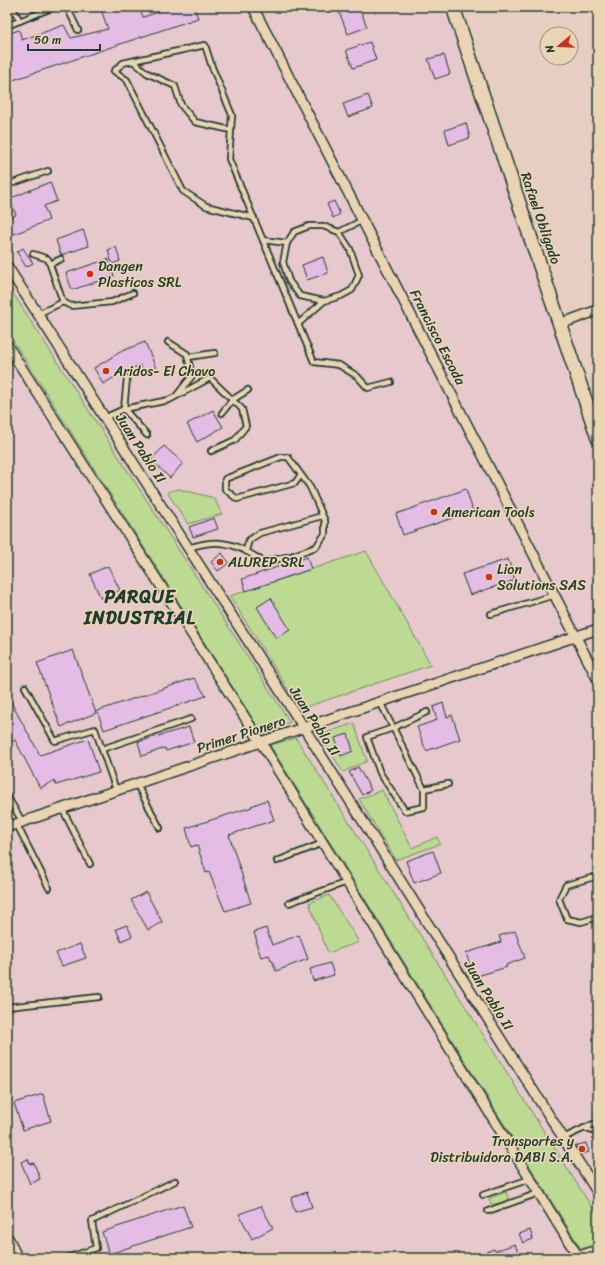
<svg xmlns="http://www.w3.org/2000/svg" width="605" height="1265" font-family="Sriracha,sans-serif">
<rect width="100%" height="100%" fill="#e8cdc2"/>
<filter id="ink" filterUnits="userSpaceOnUse"><feTurbulence type="fractalNoise" baseFrequency=".025" numOctaves="2"/><feDisplacementMap in="SourceGraphic" scale="8" xChannelSelector="R" yChannelSelector="G"/><feConvolveMatrix kernelMatrix="1 2 1 2 8 2 1 2 1" color-interpolation-filters="sRGB"/></filter>
<g filter="url(#ink)">
<path fill="#e7c8cc" d="M7 7H453L598 438V1252L580 1258H15L7 1240Z"/>
<g fill="#bdda92" stroke="#6e8c63">
<path d="M7 284 290 722 261 732 7 331Z"/>
<path d="M179 489 214 498 222 514 188 524 167 492Z"/>
<path d="M366 551 431 665 300 709 230 596Z"/>
<path d="M354 723 367 761 343 772 320 735Z"/>
<path d="M296 738 598 1217V1243L581 1249 270 745Z"/>
<path d="M382 790 412 848 437 837 440 844 396 860 359 799Z"/>
<path d="M329 895 359 942 328 953 309 903Z"/>
<path d="M506 1192 509 1200 495 1204H491L489 1199 490 1198Z"/>
</g>
<g fill="#e4bce5" stroke="#1f3d34">
<path d="M100 7H130L132 12 140 9 143 17 159 12 157 7H194L198 18 7 82V34L19 30 22 40 64 25 71 38 108 29Z"/>
<path d="M337 7H359L367 27 348 34Z"/>
<path d="M370 42 376 60 353 68 346 50Z"/>
<path d="M444 55 450 74 435 79 428 59Z"/>
<path d="M368 95 373 108 348 117 343 104Z"/>
<path d="M466 123 470 138 449 145 445 130Z"/>
<path d="M50 182 57 201 44 206 49 220 7 237V218L16 215 9 199Z"/>
<path d="M334 201 340 214 333 218 327 204Z"/>
<path d="M83 230 89 246 61 255 56 240Z"/>
<path d="M116 247 120 261 112 264 108 250Z"/>
<path d="M23 248 33 263 26 267 17 252Z"/>
<path d="M323 257 328 273 307 280 302 265Z"/>
<path d="M108 259 114 276 72 290 66 273Z"/>
<path d="M145 342 156 368 143 373 140 365 122 373 103 384 94 368 122 351Z"/>
<path d="M213 410 223 427 197 442 187 424Z"/>
<path d="M164 446 183 463 170 478 151 460Z"/>
<path d="M466 489 473 511 403 535 396 514Z"/>
<path d="M214 518 218 529 193 537 189 527Z"/>
<path d="M222 553 229 563 218 571 211 562Z"/>
<path d="M307 557 311 569 246 591 242 579Z"/>
<path d="M508 559 515 580 470 595 462 574Z"/>
<path d="M108 566 120 590 101 599 90 574Z"/>
<path d="M271 598 290 630 276 638 257 607Z"/>
<path d="M73 650 96 713 61 727 37 663Z"/>
<path d="M194 678 206 696 104 730 97 711Z"/>
<path d="M7 695 40 755 88 739 99 772 56 785 54 781 40 788 15 740 7 744Z"/>
<path d="M443 703 447 717 452 715 460 739 426 751 417 727 437 720 433 707Z"/>
<path d="M189 727 194 742 166 751 165 748 142 756 138 742Z"/>
<path d="M348 734 353 751 341 756 335 738Z"/>
<path d="M358 767 371 790 362 795 349 772Z"/>
<path d="M267 800 274 820 229 835 251 903 225 911 209 872 206 873 197 845 191 847 186 828 252 807 251 806Z"/>
<path d="M433 851 441 873 414 883 406 861Z"/>
<path d="M146 892 162 922 148 930 131 900Z"/>
<path d="M127 925 132 936 121 941 116 929Z"/>
<path d="M266 928 272 945 299 935 308 959 276 971 272 960H271L269 955 261 957 256 943 257 942 254 932Z"/>
<path d="M515 931 525 958 506 965 507 967 474 977 466 953 501 942 499 936Z"/>
<path d="M80 944 86 958 62 966 56 953Z"/>
<path d="M330 963 334 975 313 981 310 969Z"/>
<path d="M43 1094 51 1121 23 1130 14 1103Z"/>
<path d="M586 1143 589 1152 581 1154 575 1146Z"/>
<path d="M28 1159 30 1164 34 1163 40 1179 30 1184 21 1162Z"/>
<path d="M307 1192 312 1207 295 1212 291 1198Z"/>
<path d="M183 1205 191 1227 109 1254 102 1232Z"/>
<path d="M261 1206 273 1228 252 1239 239 1214Z"/>
<path d="M530 1230 533 1239 523 1243 519 1234Z"/>
<path d="M515 1244 520 1258H473V1257L494 1249 495 1251Z"/>
</g>
<g fill="none" stroke-linecap="round" stroke-linejoin="round">
<g stroke="#1f3d34" stroke-width="8">
<g id="lane">
<path d="M12 7 20 21"/>
<path d="M67 7 78 30"/>
<path d="M7 26 54 7"/>
<path d="M133 61 147 73 175 86 181 105 195 122 231 130"/>
<path d="M7 185 48 171"/>
<path d="M7 203 8 206"/>
<path d="M254 218 206 206 183 191 127 80 114 71 123 63 205 45 212 67 232 115 229 159 298 324"/>
<path d="M339 232 350 249 359 275 352 290 341 296 324 301 300 296 289 281 283 262 287 243 294 232 309 226H323L339 232 363 220"/>
<path d="M263 240 287 243"/>
<path d="M33 254 48 259 63 302 38 314"/>
<path d="M50 264 61 259"/>
<path d="M324 301 298 324 314 362 339 365 357 376 368 388 391 382"/>
<path d="M63 302 71 306 112 302 133 293"/>
<path d="M168 342 187 354 192 376 177 395"/>
<path d="M188 357 215 353"/>
<path d="M127 378 124 409 169 400 210 378 242 409 246 426 235 440 211 451"/>
<path d="M222 413 232 400 248 390"/>
<path d="M104 418 124 409 147 435"/>
<path d="M188 548C198 545 209 542 220 543 236 544 250 553 264 562L291 556 316 547 325 534V521L310 487 288 457H281L225 479V489L237 499 295 483 301 475"/>
<path d="M246 550 249 540 260 533 322 516"/>
<path d="M491 614 555 595"/>
<path d="M25 687 55 741 95 729 116 790"/>
<path d="M380 702 424 789"/>
<path d="M427 712 393 728 367 737 380 773 405 811 424 807V789L448 784"/>
<path d="M102 749 191 719"/>
<path d="M136 783 160 828"/>
<path d="M7 796 22 821"/>
<path d="M62 808 90 864"/>
<path d="M16 823 49 888"/>
<path d="M277 861 323 843"/>
<path d="M598 876 566 885 559 899 567 919 581 922 598 917"/>
<path d="M289 903 347 882"/>
<path d="M7 1007 99 997"/>
<path d="M584 1128 598 1133"/>
<path d="M563 1138 598 1122"/>
<path d="M483 1195 530 1179"/>
<path d="M488 1211 539 1193"/>
<path d="M67 1258 96 1248 92 1221 175 1181"/>
<path d="M239 1258 243 1256 246 1258"/>
</g>
</g>
<g stroke="#1f3d34" stroke-width="12">
<g id="street">
<path d="M253 7 598 680"/>
<path d="M7 266 304 728 598 1193"/>
<path d="M560 324 598 310"/>
<path d="M7 345 260 741 579 1258"/>
<path d="M7 827 598 629"/>
</g>
</g>
<g stroke="#1f3d34" stroke-width="16">
<g id="secondary">
<path d="M453 7 598 438"/>
<path d="M7 1240 15 1258"/>
<path d="M580 1258 598 1252"/>
</g>
</g>
<use href="#lane" stroke="#ead4b3" stroke-width="4.5"/>
<use href="#street" stroke="#ead4b3" stroke-width="9"/>
<use href="#secondary" stroke="#ead4b3" stroke-width="13"/>
</g>
</g>
<g fill="#c8321e" stroke="#ead4b3" stroke-width="1.5">
<circle cx="90" cy="274" r="4"/>
<circle cx="106" cy="371" r="4"/>
<circle cx="434" cy="512" r="4"/>
<circle cx="220" cy="562" r="4"/>
<circle cx="489" cy="577" r="4"/>
<circle cx="582" cy="1149" r="4"/>
</g>
<g text-anchor="middle" stroke-width="3.5" stroke-linejoin="round" paint-order="stroke">
<g font-size="14" fill="#1f3d34" stroke="#ead4b3">
<text transform="translate(541 218) rotate(71)" y="5">Rafael Obligado</text>
<text transform="translate(438 337) rotate(63)" y="5">Francisco Escoda</text>
<text transform="translate(141 448) rotate(57)" y="5">Juan Pablo II</text>
<text transform="translate(315 721) rotate(57)" y="5">Juan Pablo II</text>
<text transform="translate(241 734) rotate(-18)" y="5">Primer Pionero</text>
<text transform="translate(489 995) rotate(58)" y="5">Juan Pablo II</text>
</g>
<g font-size="14" fill="#1f3d34" stroke="#ead4b3" text-anchor="start">
<text x="98" y="271">Dangen<tspan x="98" dy="16">Plasticos SRL</tspan></text>
<text x="114" y="376">Aridos- El Chavo</text>
<text x="442" y="517">American Tools</text>
<text x="228" y="567">ALUREP SRL</text>
<text x="497" y="574">Lion<tspan x="497" dy="16">Solutions SAS</tspan></text>
<text x="574" y="1146" text-anchor="end">Transportes y<tspan x="574" dy="16">Distribuidora DABI S.A.</tspan></text>
</g>
<g font-size="18" font-weight="bold" letter-spacing="1" fill="#1f3d34" stroke="#ead4b3">
<text x="140" y="603">PARQUE<tspan x="140" dy="21">INDUSTRIAL</tspan></text>
</g>
</g>
<rect width="605" height="1265" fill="none" stroke="#ead4b3" stroke-width="24"/>
<rect x="12" y="12" width="581" height="1241" fill="none" stroke="#1f3d34" stroke-width="1.5" filter="url(#ink)"/>
<g transform="translate(559 46) rotate(251)"><circle r="19" fill="#ead4b3" stroke="#999880"/>
<path d="M0-3L7 15L0 10L-7 15Z" fill="#c8321e"/>
<text y="-6" font-size="11" font-weight="bold" text-anchor="middle" fill="#1f3d34">N</text>
</g>
<path d="M28 44v6h72v-6" fill="none" stroke="#1f3d34" stroke-width="2"/>
<text x="34" y="44" font-size="12" fill="#1f3d34" stroke="#ead4b3" stroke-width="3" paint-order="stroke">50 m</text>
</svg>
